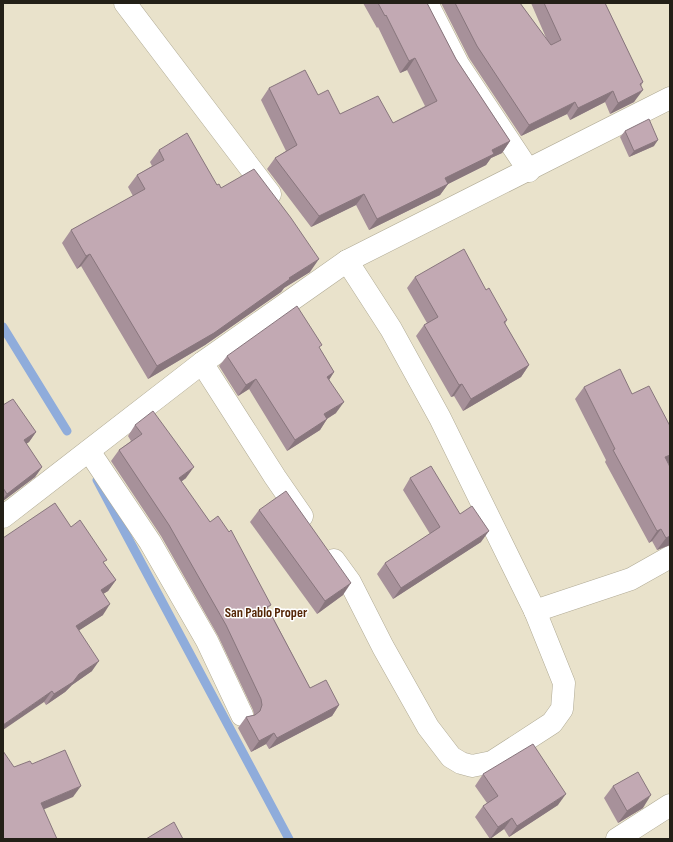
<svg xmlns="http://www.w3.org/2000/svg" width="673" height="842" font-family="'Sofia Sans Condensed',sans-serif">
<rect width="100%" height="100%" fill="#e9e2cb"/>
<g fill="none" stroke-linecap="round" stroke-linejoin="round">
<g stroke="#8facdb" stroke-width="9">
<path d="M3 327 67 431"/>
<path d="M97 480 289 839"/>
</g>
<g stroke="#b1ab95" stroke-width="23">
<g id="street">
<path d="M125 3 270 194"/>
<path d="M427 3 458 64 529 171"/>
<path d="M202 363 275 477 302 516"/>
<path d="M89 451 150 542 207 641 242 715"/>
<path d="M3 517 202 363 347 261 670 98"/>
<path d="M334 560 350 582 383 647 428 727 451 757 461 763 472 766 492 762 552 723 562 709 564 683 535 611 440 418 391 329 347 261"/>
<path d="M535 611 631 579 670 557"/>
<path d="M617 839 670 805"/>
</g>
</g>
<use href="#street" stroke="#fff" stroke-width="22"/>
</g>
<g fill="#a7919a">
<path d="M363 3H427L456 59 510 141 502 153 491 158 486 165 448 184 440 195 369 230 356 205 311 227 267 169 275 158 286 151 261 100 269 88 318 95 340 114 393 123 425 106 407 70 400 73 378 27 377 28Z"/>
<path d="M441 3H520L547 40 531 3H605L643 82 641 86 634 102 610 114 605 102 570 120 567 114 521 136 469 58Z"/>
<path d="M625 131 654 146 629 157 620 137Z"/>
<path d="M159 150 221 188 310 272 284 288 281 292 205 345 148 379 81 266 77 269 62 243 71 230 133 196 128 187 137 175 152 166 150 162Z"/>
<path d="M415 277 486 290 507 320 505 324 529 365 521 377 463 411 454 396 451 397 416 336 424 325 427 323 407 288Z"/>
<path d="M320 349 334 372 329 380 336 413 327 419 320 430 287 451 249 389 238 396 219 366 227 356Z"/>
<path d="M584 387 668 464 670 545 657 550 652 541 649 543 605 462 606 460 575 399Z"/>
<path d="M3 405 36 432 29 442 26 444 42 467 35 477 3 501Z"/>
<path d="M135 425 186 478 181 482 210 522 271 605 268 608 310 688 339 705 332 716 269 749 266 744 251 752 238 728 246 717 254 715 253 710 218 636 161 536 111 461 119 450 131 441 128 436Z"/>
<path d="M410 478 460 514 481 542 393 599 377 574 385 563 430 534 403 490Z"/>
<path d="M259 510 343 595 317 614 250 522Z"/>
<path d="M71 527 104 563 116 580 108 591 103 594V615L79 630 92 671 72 685 65 692 46 705 44 702Z"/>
<path d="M483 774 558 805 509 837 504 829 490 839 475 817 483 806 487 803 475 786Z"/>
<path d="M613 786 643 808 618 823 604 798Z"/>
</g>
<g fill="#88767d">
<path d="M415 58 407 70 400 73 409 61Z"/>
<path d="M643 90 634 102 610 114 618 103Z"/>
<path d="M613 91 605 102 570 120 578 108Z"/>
<path d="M575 102 567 114 521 136 529 125Z"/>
<path d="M658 140 654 146 629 157 634 151Z"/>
<path d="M510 141 502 153 491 158 486 165 448 184 440 195 369 230 377 219 492 150Z"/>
<path d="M364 194 356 205 311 227 319 216Z"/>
<path d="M90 254 81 266 77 269 86 256Z"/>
<path d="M319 259 310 272 284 288 281 292 205 345 148 379 157 366 289 278Z"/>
<path d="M529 365 521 377 463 411 471 399Z"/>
<path d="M334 372 327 383V377Z"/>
<path d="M256 379 249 389 238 396 246 385Z"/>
<path d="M462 384 454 396 451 397 459 385Z"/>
<path d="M344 402 336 413 317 425 324 414Z"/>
<path d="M327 419 320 430 287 451 295 440Z"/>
<path d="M36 432 29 442 17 450 24 440Z"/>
<path d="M670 455V463L657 469 665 457Z"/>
<path d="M42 467 35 477 3 501V499L7 494Z"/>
<path d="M194 467 186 478 171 489 179 478Z"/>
<path d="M661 529 652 541 649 543 657 531Z"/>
<path d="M489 531 481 542 393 599 401 588Z"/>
<path d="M670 536V545L657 550 666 538Z"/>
<path d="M116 580 108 591 93 600 101 590Z"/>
<path d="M351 583 343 595 317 614 325 601Z"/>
<path d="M110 604 103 615 69 637 76 626Z"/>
<path d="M99 661 92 671 72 685 65 692 46 705 54 694 79 674Z"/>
<path d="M52 691 44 702 3 730V725Z"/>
<path d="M339 705 332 716 269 749 277 738Z"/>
<path d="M274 733 266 744 251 752 259 741Z"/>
<path d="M81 786 73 797 33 814 41 803Z"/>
<path d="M566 794 558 805 509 837 517 826Z"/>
<path d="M651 795 643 808 618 823 627 811Z"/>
<path d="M512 818 504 829 490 839 498 827Z"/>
</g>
<g fill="#c2a9b3" stroke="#88767d">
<path d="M378 3H427L456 59 510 141 492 150 494 154 445 178 448 184 377 219 364 194 319 216 275 158 297 145 269 88 305 70 318 95 328 90 340 114 378 96 393 123 437 101 415 58 409 61 386 15 385 16Z"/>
<path d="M455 3H520L551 45 561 40 544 3H605L643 82 640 84 643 90 618 103 613 91 578 108 575 102 529 125 477 46Z"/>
<path d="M649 119 658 140 634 151 625 131Z"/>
<path d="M187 133 217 185 219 184 221 188 254 169 291 218 319 259 289 278 290 279 214 333 157 366 90 254 86 256 71 230 145 189 137 175 164 160 159 150Z"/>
<path d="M464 249 486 290 489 288 507 320 504 322 529 365 471 399 462 384 459 385 424 325 438 317 415 277Z"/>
<path d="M297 306 322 345 319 347 334 372 327 377 344 402 324 414 327 419 295 440 256 379 246 385 227 356Z"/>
<path d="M620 369 632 394 649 386 670 426V455L665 457 670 467V536L666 538 661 529 657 531 613 450 615 449 584 387Z"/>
<path d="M13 399 36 432 24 440 42 467 7 494 3 488V405Z"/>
<path d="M153 411 194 467 179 478 210 522 218 516 229 532 231 530 271 605 267 607 310 688 326 680 339 705 277 738 274 733 259 741 246 717 255 715 260 711 262 705 261 699 226 625 169 525 119 450 142 434 135 425Z"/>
<path d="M431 466 460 514 472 506 489 531 401 588 385 563 440 527 410 478Z"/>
<path d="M286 491 351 583 325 601 259 510Z"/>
<path d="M55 503 71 527 80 520 107 560 103 562 116 580 101 590 110 604 76 626 99 661 79 674 73 682 54 694 52 691 3 725V538Z"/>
<path d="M533 744 566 794 517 826 512 818 498 827 483 806 498 796 483 774Z"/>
<path d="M65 750 81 786 41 803 57 839H3V751L14 767 30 761 32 764Z"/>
<path d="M638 772 651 795 627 811 613 786Z"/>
<path d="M174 822 183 839H146Z"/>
</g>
<g text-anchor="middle" stroke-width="3" stroke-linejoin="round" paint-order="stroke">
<g font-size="14" font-weight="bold" fill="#542606" stroke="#fff">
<text x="266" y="617">San Pablo Proper</text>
</g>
</g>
<rect width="673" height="842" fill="none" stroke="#232017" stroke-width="8"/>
</svg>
